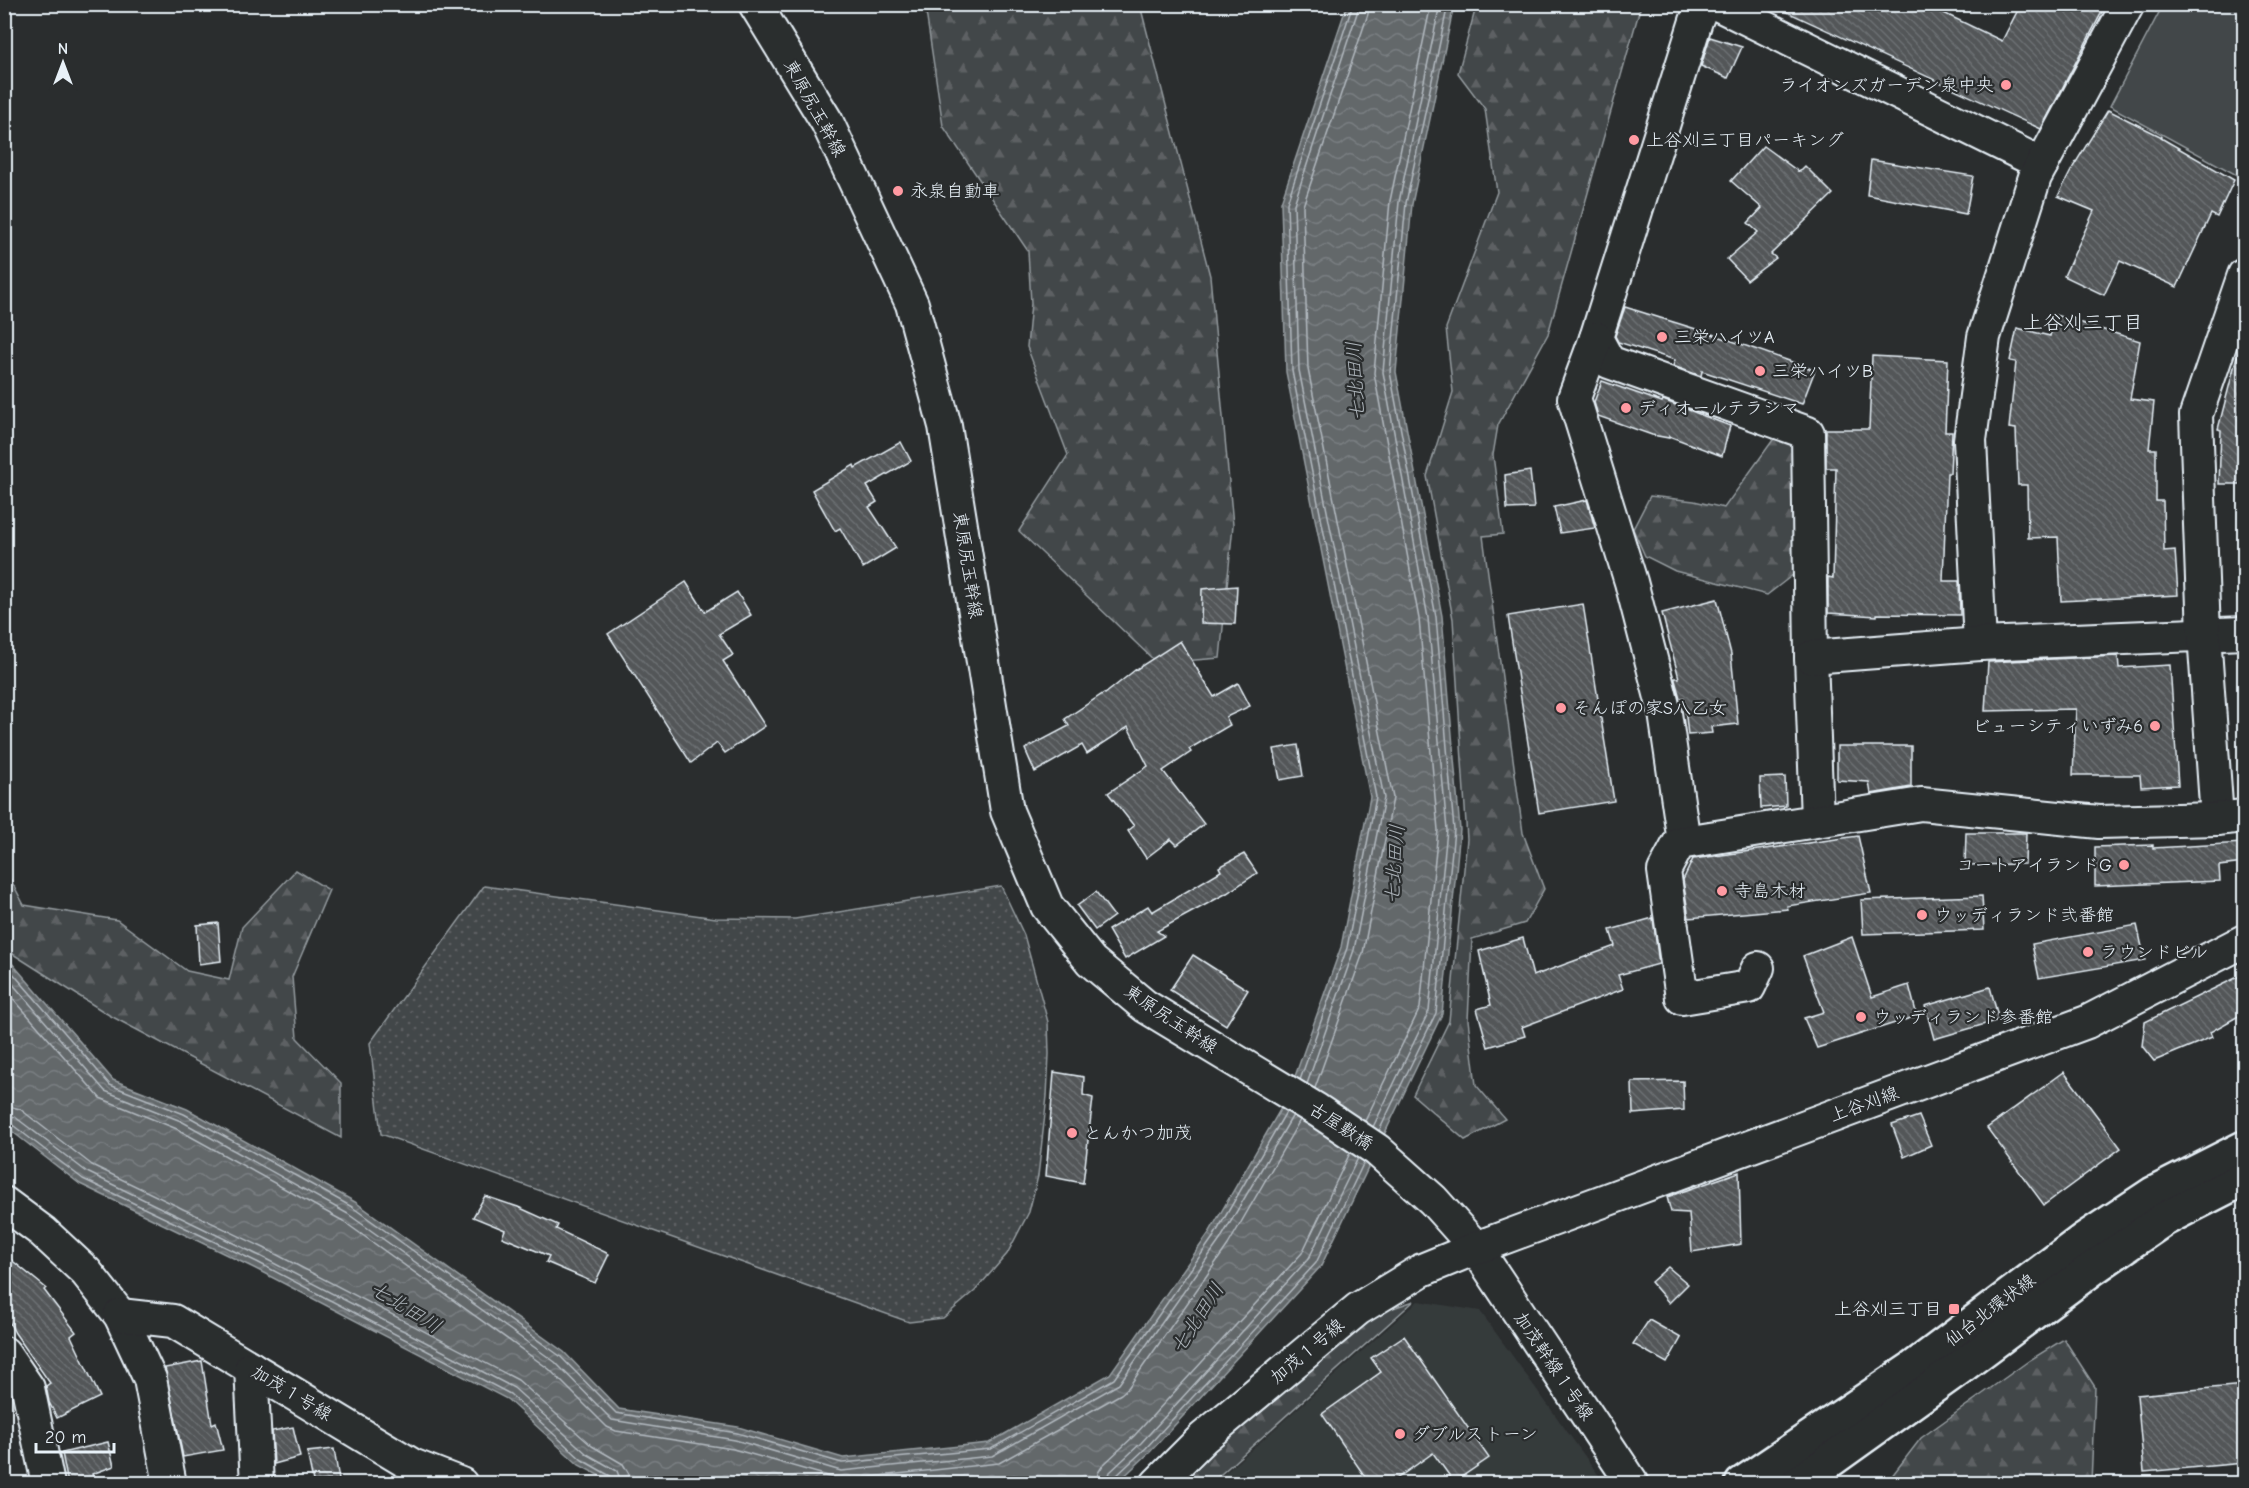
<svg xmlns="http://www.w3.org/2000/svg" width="2249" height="1488" font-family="'Comic Neue','Klee One',sans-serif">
<defs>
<pattern id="grass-dots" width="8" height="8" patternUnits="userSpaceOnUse" patternTransform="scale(1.5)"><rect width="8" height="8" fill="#424648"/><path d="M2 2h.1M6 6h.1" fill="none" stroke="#5d6163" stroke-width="1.8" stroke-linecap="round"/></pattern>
<pattern id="forest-firs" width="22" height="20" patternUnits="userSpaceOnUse" patternTransform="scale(1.5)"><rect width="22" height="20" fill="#424648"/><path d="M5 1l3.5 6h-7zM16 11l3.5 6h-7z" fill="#5d6163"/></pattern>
<pattern id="water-waves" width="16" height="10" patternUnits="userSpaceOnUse" patternTransform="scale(1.5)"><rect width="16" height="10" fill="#63686b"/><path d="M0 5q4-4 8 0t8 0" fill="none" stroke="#797e81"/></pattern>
<pattern id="building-back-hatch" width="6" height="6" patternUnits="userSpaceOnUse" patternTransform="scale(1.5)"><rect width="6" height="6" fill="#535759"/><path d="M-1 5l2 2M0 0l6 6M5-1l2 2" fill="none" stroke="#6c7072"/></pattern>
</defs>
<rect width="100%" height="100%" fill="#2a2d2e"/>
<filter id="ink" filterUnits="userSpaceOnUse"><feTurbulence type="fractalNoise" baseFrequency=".0167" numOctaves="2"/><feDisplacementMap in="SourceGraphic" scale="12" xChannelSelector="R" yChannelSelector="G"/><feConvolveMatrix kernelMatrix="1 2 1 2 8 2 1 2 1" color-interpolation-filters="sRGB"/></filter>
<g filter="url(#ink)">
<path fill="#363a3b" d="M1418 1301 1480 1311 1605 1484H1213Z"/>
<path fill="url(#grass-dots)" stroke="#959ca0" stroke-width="1.5" d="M484 886 716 918 795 919 1001 886 1024 935 1048 1022 1049 1054 1047 1096 1038 1176 1029 1212 1007 1254 975 1291 943 1318 909 1322 381 1134 370 1043Z"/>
<g fill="url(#forest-firs)" stroke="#959ca0" stroke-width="1.5">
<path d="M1489 4 1641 5 1548 334 1498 425 1493 455 1503 534 1483 536 1523 833 1544 889 1525 923 1472 939 1468 1020 1476 1085 1505 1119 1465 1140 1413 1095 1449 1021 1467 839 1453 619 1427 476 1453 392 1446 328 1497 192 1485 109 1458 73 1476 7Z"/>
<path d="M925 5H1140L1210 276 1233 525 1220 658 1157 663 1019 531 1068 455 1027 347 1031 303 1028 251 943 126Z"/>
<path d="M1778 433 1794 442V574L1767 595 1675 571 1645 556 1633 529 1650 496 1694 501 1724 508Z"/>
<path d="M4 867 24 905 117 920 187 971 229 980 242 927 296 870 329 890 292 977 297 1038 341 1083V1138L109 1015 5 949Z"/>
<path d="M1414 1301 1211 1483 1172 1484 1363 1318Z"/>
<path d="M2064 1339 2095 1387 2091 1483H1890L1891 1477 1921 1438 2030 1360Z"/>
</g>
<path fill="#424648" stroke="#959ca0" stroke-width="1.5" d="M2163 5H2244V179L2110 106Z"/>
<path fill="url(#water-waves)" stroke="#989fa3" stroke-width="1.5" d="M1347 5H1454L1412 204 1396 372 1442 616 1460 830 1442 1014 1321 1266 1150 1452 1117 1483H613L579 1465 507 1399 254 1268 80 1184 5 1126 4 954 113 1080 187 1109 355 1202 564 1352 619 1409 738 1427 843 1458 989 1443 1110 1374 1209 1233 1288 1096 1341 947 1370 797 1286 372 1281 202Z"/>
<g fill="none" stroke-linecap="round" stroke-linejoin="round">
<g stroke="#b3bac0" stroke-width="1.5">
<path d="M4 963 110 1085 184 1114 352 1207 560 1356 616 1413 737 1433 842 1463 991 1449 1114 1379 1214 1236 1286 1112"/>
<path d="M4 974 105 1091 181 1121 348 1214 555 1362 612 1420 735 1440 841 1471 992 1456 1119 1384 1220 1240 1293 1115"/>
<path d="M4 988 100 1098 177 1129 343 1221 549 1369 607 1427 616 1431 733 1449 842 1480 999 1463 1121 1394 1128 1388 1228 1245 1300 1120"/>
<path d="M1300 1080 1347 948 1376 797 1292 371 1287 203 1353 4"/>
<path d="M1307 1084 1354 950 1384 798 1299 370 1294 204 1360 4"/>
<path d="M1315 1088 1363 953 1393 798 1308 369 1303 206 1368 14 1369 4"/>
<path d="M4 1105 20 1109 92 1165 264 1248 518 1380 592 1446 623 1464 629 1474 631 1484"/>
<path d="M4 1114 15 1117 87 1172 260 1256 514 1388 587 1454 617 1471 622 1484"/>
<path d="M1365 1121 1420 1008 1438 830 1419 619 1374 373 1390 201 1431 4"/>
<path d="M4 1122 10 1123 83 1179 257 1262 510 1394 582 1460 612 1477 614 1484"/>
<path d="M1373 1127 1429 1011 1447 830 1428 618 1383 372 1399 202 1440 4"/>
<path d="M1379 1131 1436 1013 1454 830 1436 617 1390 372 1406 203 1448 4"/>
<path d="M1097 1484 1098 1473 1103 1465 1134 1436 1302 1253 1350 1153"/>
<path d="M1106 1484 1110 1472 1141 1443 1309 1258 1358 1158"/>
<path d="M1113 1484 1115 1477 1146 1448 1316 1263 1364 1162"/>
</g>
</g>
<g fill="url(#building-back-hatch)" stroke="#e8f1f8" stroke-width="1.5">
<path d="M1770 4H1925L2002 41 2021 4H2106L2041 129Z"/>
<path d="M1710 37 1742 47 1728 78 1701 66Z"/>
<path d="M2108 110 2162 137 2161 138 2234 180 2217 217 2211 214 2177 287 2120 261 2104 295 2064 276 2094 211 2058 196 2073 167Z"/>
<path d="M1763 146 1799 172 1805 166 1833 194 1771 254 1776 258 1747 280 1727 259 1758 232 1748 223 1762 208 1731 181Z"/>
<path d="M1871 160 1973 176 1966 214 1867 195Z"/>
<path d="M1625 307 1712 334 1815 370 1802 404 1702 371 1701 376 1673 366 1675 360 1618 342 1615 336Z"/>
<path d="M2055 315 2140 341 2130 399 2154 402 2149 449H2156V501H2163L2164 551 2175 550 2178 595 2061 601 2058 537 2028 538 2027 485H2018L2016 429 2009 428 2016 362 2010 361 2017 328 2050 336Z"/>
<path d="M1872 356 1948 360 1945 432H1952L1950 473H1947L1943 581H1959L1960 615 1877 614V616L1828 613V577L1833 578 1836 468H1826V429H1869Z"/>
<path d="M2237 356H2244V484H2219L2221 430 2218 429Z"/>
<path d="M1602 381 1662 402 1663 400 1730 426 1722 456 1669 436V438L1652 435 1598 416 1594 402Z"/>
<path d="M901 442 911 461 867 486 877 502 869 507 896 548 863 568 840 528 835 531 812 490 854 465 855 468Z"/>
<path d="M1530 471 1534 508 1507 509 1505 475Z"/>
<path d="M1587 500 1595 528 1560 533 1554 507Z"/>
<path d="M686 582 705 612 737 592 751 615 719 634 733 655 723 661 765 726 725 753 717 743 691 763 608 634Z"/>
<path d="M1237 586 1235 624 1201 623 1202 589Z"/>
<path d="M1717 599 1731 654 1738 724 1711 727 1712 733 1688 735 1684 698H1680L1675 680V678H1679L1662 613Z"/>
<path d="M1583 604 1614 801 1539 813 1508 616Z"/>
<path d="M1180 641 1214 697 1238 683 1250 706 1226 717 1230 725 1189 749 1191 752 1163 771 1204 824 1177 845 1171 839 1146 858 1128 831 1134 826 1108 793 1148 766 1128 727 1087 754 1082 745 1035 772 1025 749 1069 726 1065 719 1104 693 1105 694 1135 670Z"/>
<path d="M2118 656 2119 668 2170 665 2178 785 2141 787 2140 775H2073L2076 709 1985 711 1988 662Z"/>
<path d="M1298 745 1303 776 1280 780 1274 749Z"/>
<path d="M1837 746H1911V787L1871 794 1869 782 1837 780Z"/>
<path d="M1785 777 1786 806 1761 808 1760 778Z"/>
<path d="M1966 833H2026L2025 864 1965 865Z"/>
<path d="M1858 836 1871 893 1787 906 1788 909 1689 918 1683 880 1693 859Z"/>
<path d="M2244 843V863L2219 866 2220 881 2095 886V847L2153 845V848Z"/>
<path d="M1244 854 1257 873 1227 893 1157 931 1164 936 1125 959 1108 930 1148 906 1152 912 1221 871 1219 867Z"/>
<path d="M1096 892 1114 916 1095 930 1077 906Z"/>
<path d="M1982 896 1984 930 1863 934 1861 900Z"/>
<path d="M1653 918 1659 964 1618 975 1623 989 1522 1027 1525 1036 1488 1047 1477 1009 1491 1005 1479 951 1523 938 1533 976 1615 946 1610 930Z"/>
<path d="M218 923 221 961 199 964 197 925Z"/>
<path d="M2137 925 2145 960 2039 978 2032 944Z"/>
<path d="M1852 937 1872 997 1909 985 1917 1016 1817 1048 1804 1018 1824 1012 1803 956Z"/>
<path d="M1193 955 1248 990 1226 1025 1170 990Z"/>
<path d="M2244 974V1013L2210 1032 2212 1037 2154 1061 2142 1046 2145 1022Z"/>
<path d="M1990 987 1999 1020 1934 1039 1925 1006Z"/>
<path d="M1054 1072 1084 1077 1083 1095 1093 1098 1083 1183 1046 1176Z"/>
<path d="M2064 1072 2121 1148 2044 1205 1987 1128Z"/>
<path d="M1683 1081 1684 1110 1633 1114 1632 1082Z"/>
<path d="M1919 1116 1931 1145 1904 1157 1892 1125Z"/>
<path d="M1739 1172 1741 1244 1692 1252 1689 1213 1671 1212 1667 1197Z"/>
<path d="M485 1196 518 1207 558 1225 556 1229 609 1254 595 1283 546 1262 549 1256 502 1237 505 1230 473 1217Z"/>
<path d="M4 1254 46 1288 44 1290 76 1332 71 1336 100 1397 57 1418 49 1402 46 1386 50 1383 15 1333 4 1312Z"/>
<path d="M1668 1267 1688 1284 1669 1303 1651 1282Z"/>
<path d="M1649 1320 1681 1338 1667 1363 1633 1344Z"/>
<path d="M1404 1336 1489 1458 1454 1482 1433 1453 1389 1484H1370L1322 1414 1381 1372 1371 1358Z"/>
<path d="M202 1361 212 1424 216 1422 223 1450 183 1457 165 1368Z"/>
<path d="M2244 1385V1463L2144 1472 2137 1395Z"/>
<path d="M293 1427 300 1457 274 1464 272 1431Z"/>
<path d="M108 1442 114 1466 92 1474 95 1484H68L62 1453Z"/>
<path d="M334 1449 339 1480 313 1481 307 1452Z"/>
</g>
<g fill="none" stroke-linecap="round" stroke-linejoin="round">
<g stroke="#e8f1f8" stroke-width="36">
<g id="minor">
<path d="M755 4 827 122 912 304 945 426 1007 811 1047 906 1091 961 1145 1006 1317 1110 1377 1150 1433 1200 1476 1248 1633 1484"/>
<path d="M1703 4 1696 21 1596 338 1609 362 1808 433 1811 657 1817 820"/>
<path d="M1717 4 2042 164"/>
<path d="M1596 338 1574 398 1631 582 1665 713 1684 842"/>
<path d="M1980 644 1970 440 1984 337 2035 177 2128 4"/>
<path d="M1811 657 1980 644 2244 633"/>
<path d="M2217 819 2204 634 2196 415 2244 275"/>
<path d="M1758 968 1749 987 1682 998 1664 871 1679 843 1921 804 2099 822 2217 819 2244 816"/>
<path d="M4 1203 43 1232 86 1272 120 1315 150 1379 170 1484"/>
<path d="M120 1315 173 1321 412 1465 461 1484"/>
<path d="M4 1353 28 1388 48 1484"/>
<path d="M251 1368 257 1484"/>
<path d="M1157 1484 1203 1438 1358 1309 1422 1270 1476 1248 2087 1022 2244 941"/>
</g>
</g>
<g stroke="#e8f1f8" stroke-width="38">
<g id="major">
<path d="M1742 1484 1912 1369 2085 1239 2153 1194 2244 1148"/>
<path d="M1797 1484 1959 1368 2093 1268 2164 1219 2244 1178"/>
</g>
</g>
<use href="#minor" stroke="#2a2d2e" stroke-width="32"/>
<use href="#major" stroke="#2a2d2e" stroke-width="33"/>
</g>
</g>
<g fill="#ff9aa2" stroke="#2a2d2e" stroke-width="2">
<circle cx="2006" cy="85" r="6"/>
<circle cx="1634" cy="140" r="6"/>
<circle cx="898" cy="191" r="6"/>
<circle cx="1662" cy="337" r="6"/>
<circle cx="1760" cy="371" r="6"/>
<circle cx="1626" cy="408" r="6"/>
<circle cx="1561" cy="708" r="6"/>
<circle cx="2155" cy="726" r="6"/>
<circle cx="2124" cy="865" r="6"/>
<circle cx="1722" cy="891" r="6"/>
<circle cx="1922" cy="915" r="6"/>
<circle cx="2088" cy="952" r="6"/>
<circle cx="1861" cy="1017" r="6"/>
<circle cx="1072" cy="1133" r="6"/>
<rect x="1948" y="1303" width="12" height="12" rx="3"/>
<circle cx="1400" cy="1434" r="6"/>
</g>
<g text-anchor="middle" stroke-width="4.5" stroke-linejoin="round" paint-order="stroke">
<g font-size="18" fill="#e8f1f8" stroke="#2a2d2e" text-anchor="start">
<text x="1994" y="91" text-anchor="end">ライオンズガーデン泉中央</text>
<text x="1646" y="146">上谷刈三丁目パーキング</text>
<text x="910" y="197">永泉自動車</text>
<text x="1674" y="343">三栄ハイツA</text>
<text x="1772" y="377">三栄ハイツB</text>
<text x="1638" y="414">ディオールテラシマ</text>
<text x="1573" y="714">そんぽの家S八乙女</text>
<text x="2143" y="732" text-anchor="end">ビューシティいずみ6</text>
<text x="2112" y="871" text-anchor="end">コートアイランドG</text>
<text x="1734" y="897">寺島木材</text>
<text x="1934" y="921">ウッディランド弐番館</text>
<text x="2100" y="958">ラウンドビル</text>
<text x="1873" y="1023">ウッディランド参番館</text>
<text x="1084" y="1139">とんかつ加茂</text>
<text x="1942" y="1315" text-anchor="end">上谷刈三丁目</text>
<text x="1412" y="1440">ダブルストーン</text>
</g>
<g font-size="18" fill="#e8f1f8" stroke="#2a2d2e">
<text transform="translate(815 108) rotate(61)" y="6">東原尻玉幹線</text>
<text transform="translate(968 565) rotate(81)" y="6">東原尻玉幹線</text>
<text transform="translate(1171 1019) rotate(34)" y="6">東原尻玉幹線</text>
<text transform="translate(1864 1104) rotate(-20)" y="6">上谷刈線</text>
<text transform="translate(1341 1126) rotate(33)" y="6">古屋敷橋</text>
<text transform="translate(1990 1310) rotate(-37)" y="6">仙台北環状線</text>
<text transform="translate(1307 1351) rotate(-40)" y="6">加茂１号線</text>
<text transform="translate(1554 1366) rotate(56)" y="6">加茂幹線１号線</text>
<text transform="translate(292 1393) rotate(31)" y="6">加茂１号線</text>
</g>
<g font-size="20" fill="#e8f1f8" stroke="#2a2d2e">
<text x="2083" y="329">上谷刈三丁目</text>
</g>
<g font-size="20" font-style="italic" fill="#acb3b9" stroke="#2a2d2e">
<text transform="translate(1355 381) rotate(-93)" y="7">七北田川</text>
<text transform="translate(1394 864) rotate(-86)" y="7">七北田川</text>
<text transform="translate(406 1307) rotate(32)" y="7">七北田川</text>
<text transform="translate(1197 1318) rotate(-57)" y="7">七北田川</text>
</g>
</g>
<rect width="2249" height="1488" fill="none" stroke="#2a2d2e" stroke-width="24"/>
<rect x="12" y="12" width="2225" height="1464" fill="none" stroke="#e8f1f8" stroke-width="2" filter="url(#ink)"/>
<g transform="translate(63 63)" stroke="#2a2d2e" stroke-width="4.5" paint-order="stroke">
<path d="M0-4.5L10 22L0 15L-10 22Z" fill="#e8f1f8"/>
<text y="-9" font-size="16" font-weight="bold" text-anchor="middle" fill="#e8f1f8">N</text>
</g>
<path d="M36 1443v9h78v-9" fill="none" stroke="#e8f1f8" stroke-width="3"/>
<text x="45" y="1443" font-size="18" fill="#e8f1f8" stroke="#2a2d2e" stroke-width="4.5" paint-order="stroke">20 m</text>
</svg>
